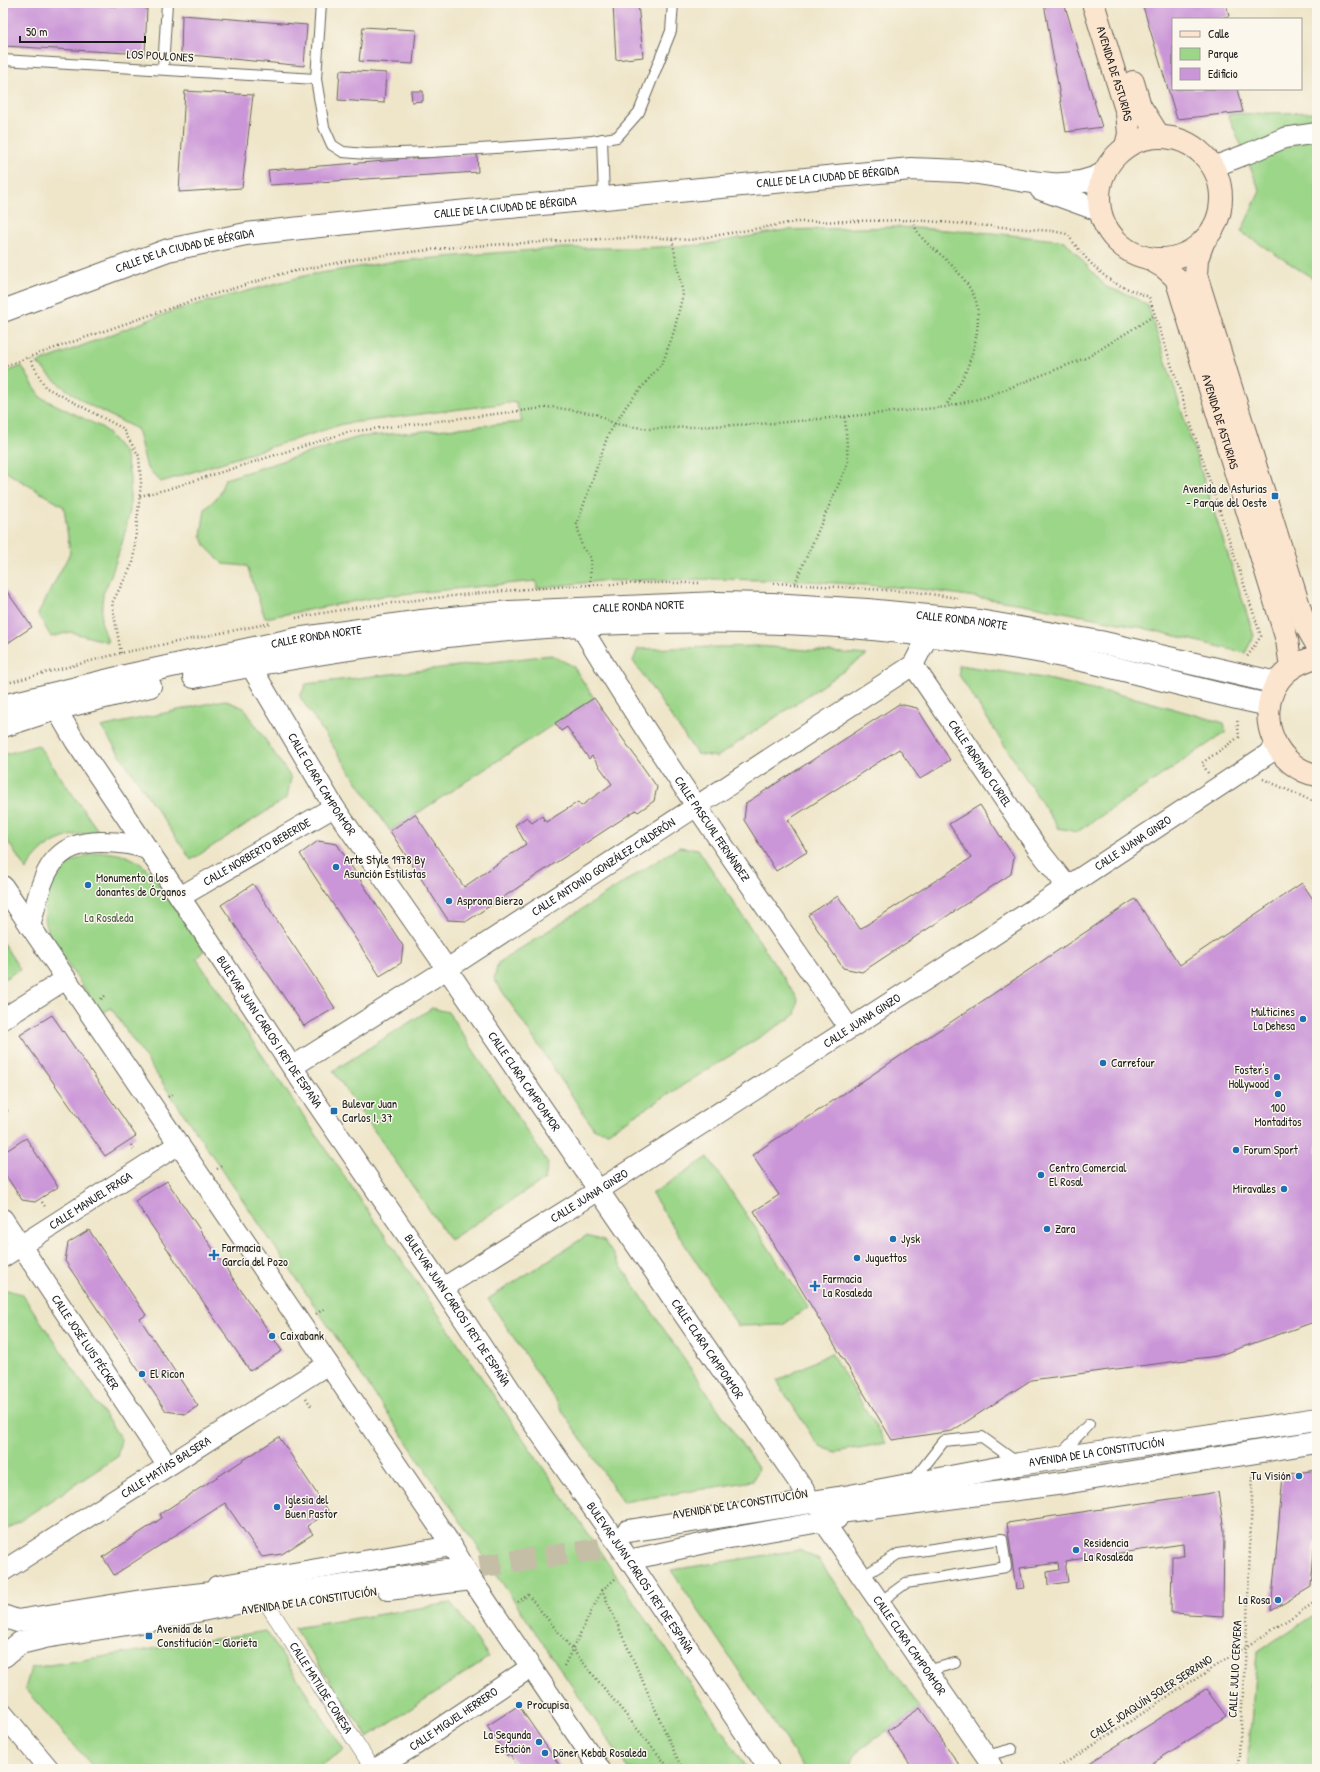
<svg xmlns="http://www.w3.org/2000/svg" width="1320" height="1772" font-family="'Patrick Hand',sans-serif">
<rect width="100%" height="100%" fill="#fbf7ec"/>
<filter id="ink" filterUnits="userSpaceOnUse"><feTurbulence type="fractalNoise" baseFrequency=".025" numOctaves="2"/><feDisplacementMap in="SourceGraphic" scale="8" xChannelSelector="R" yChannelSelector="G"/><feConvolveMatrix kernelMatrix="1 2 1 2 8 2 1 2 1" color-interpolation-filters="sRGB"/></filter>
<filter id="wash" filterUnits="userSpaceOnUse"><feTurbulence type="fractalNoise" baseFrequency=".012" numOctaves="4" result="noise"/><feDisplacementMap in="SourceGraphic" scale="16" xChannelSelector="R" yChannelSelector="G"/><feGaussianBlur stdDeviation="0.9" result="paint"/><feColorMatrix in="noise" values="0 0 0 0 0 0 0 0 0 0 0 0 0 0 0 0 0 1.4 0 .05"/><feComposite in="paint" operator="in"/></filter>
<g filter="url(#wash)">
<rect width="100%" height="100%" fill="#efe6ca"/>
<g fill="#9cd689" stroke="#5c7952">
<path d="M1317 112V281L1241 232 1260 191 1228 114Z"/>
<path d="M899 227 992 233 1065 241 1106 287 1132 296 1148 306 1254 636 1245 653 1139 627 1023 604 920 589 807 581 716 579 601 581 537 588 536 581 383 596 265 618 247 566 223 564 206 547 201 535 205 509 219 495 225 479 359 437 522 422 516 402 343 424 161 482 147 468 137 429 87 404 59 384 37 363 175 310 308 275 390 262 480 254 563 248H637L702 245 785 230Z"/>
<path d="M22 366 40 397 103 428 125 453 130 477V510L123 540 111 576 103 594 101 621 108 642 70 632 51 637 38 614 70 553 64 507 3 470V373Z"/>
<path d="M758 646 867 655 717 757 697 754 633 661 638 649Z"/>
<path d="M551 655 573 666 594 698 390 831 300 697 306 684Z"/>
<path d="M959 665 1043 678 1139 699 1224 723 1226 732 1077 832 1058 828 959 675Z"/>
<path d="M224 700 244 708 291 778 287 798 191 860 101 727Z"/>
<path d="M38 745 99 832C64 835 45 840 26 870L3 834V755Z"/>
<path d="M679 847 698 849 798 999 795 1015 608 1132 594 1129 494 979 498 963Z"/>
<path d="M102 852C126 854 135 857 152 874L204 951 196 958 748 1769H628L262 1228 111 1008 101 1014C91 999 81 983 70 968 50 939 33 914 54 880 65 862 83 855 102 852Z"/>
<path d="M3 943 20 969 3 980Z"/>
<path d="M432 1008 448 1012 548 1163 545 1179 450 1240 333 1071Z"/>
<path d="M708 1157 808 1307 783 1325 738 1326 652 1194Z"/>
<path d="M586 1236 604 1241 758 1468 753 1481 623 1502 488 1299Z"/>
<path d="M3 1289 22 1294 121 1439 117 1457 3 1532Z"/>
<path d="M831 1353 886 1443 836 1452 826 1449 817 1444 777 1381Z"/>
<path d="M799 1550 819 1560 920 1708 856 1752 851 1765 845 1769H805L671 1570Z"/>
<path d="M451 1603 489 1657 368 1737 294 1628Z"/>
<path d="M1317 1613V1769H1247L1257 1652Z"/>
<path d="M266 1631 344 1750 316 1769H95L25 1689 31 1668Z"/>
</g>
<g id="blocks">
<g fill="#cb96d8">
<path d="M3 3H63L147 8 145 54 3 46Z"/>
<path d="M638 3 643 57 616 60 613 4Z"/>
<path d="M1044 3H1064L1102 127 1066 132Z"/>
<path d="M1142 3H1226L1229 16 1218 19H1173V89H1237L1243 112 1177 119Z"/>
<path d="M182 15 307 25 304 66 181 54Z"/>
<path d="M363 27 416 30 413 64 359 61Z"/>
<path d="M340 70 386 73 384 103 338 100Z"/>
<path d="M185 91 253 95 242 188 179 192Z"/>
<path d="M411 91H423V101L412 102Z"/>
<path d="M477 154 478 172 270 185 268 170 398 160V157L411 156V159Z"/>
<path d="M3 586 32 627 3 646Z"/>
<path d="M594 698 657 787 654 801 638 812 636 810 467 921 448 920 390 831 415 814 464 887 526 844 515 825 527 817 532 823 542 816 546 822 578 802 581 806 612 784 592 756 589 759 567 727 561 731 555 723Z"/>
<path d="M899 704 917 708 950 760 920 779 899 749 788 820 807 852 776 871 744 820 746 803Z"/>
<path d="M980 805 1014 857 1011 874 862 972 843 968 808 915 838 896 860 929 971 858 949 824Z"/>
<path d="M318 841 337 844 403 946 401 963 380 976 300 854Z"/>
<path d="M1302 883 1317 905V1321L1217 1356 1031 1380 952 1431 892 1440 754 1211 779 1195 752 1155 1135 899 1180 965Z"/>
<path d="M253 884 335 1008 304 1026 221 905Z"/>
<path d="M52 1015 136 1136 105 1156 20 1035Z"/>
<path d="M3 1104 8 1111 3 1115Z"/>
<path d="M26 1138 58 1187 35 1202 22 1200 3 1171V1153Z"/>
<path d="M167 1181 282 1351 250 1371 135 1201Z"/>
<path d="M89 1230 146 1315 140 1319 198 1406 185 1414 166 1411 65 1261 68 1243Z"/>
<path d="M279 1437 329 1512 307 1526 313 1534 282 1554 262 1557 225 1503 114 1575 103 1557 162 1518 160 1514Z"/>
<path d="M1317 1470V1514L1311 1587 1271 1611 1283 1475Z"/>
<path d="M1218 1492 1224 1530 1223 1616 1171 1613 1172 1556H1184L1183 1544 1065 1561 1068 1582 1048 1585 1047 1572 1059 1570 1058 1563 1020 1568 1024 1588 1016 1589 1007 1523Z"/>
<path d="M1206 1689 1226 1716 1153 1763 1144 1769H1080Z"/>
<path d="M519 1705 525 1715 562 1769H519L510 1755 507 1756 487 1726Z"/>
<path d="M920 1708 962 1769H913L887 1731Z"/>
<path d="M448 1765 451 1769H442Z"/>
</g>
</g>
</g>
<g filter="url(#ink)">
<use href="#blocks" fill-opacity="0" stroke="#666359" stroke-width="1"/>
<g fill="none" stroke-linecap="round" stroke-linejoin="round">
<path stroke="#c5bea7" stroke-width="22" stroke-dasharray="22 11" stroke-linecap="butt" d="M447 1571 637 1544"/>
<g stroke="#666359" stroke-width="12">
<g id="service">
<path d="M321 3 316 79 324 127 332 145 343 152 366 154 431 152 526 146 592 141 617 137 639 112 671 31 673 3"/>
<path d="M3 60 316 79"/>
<path d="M163 69 167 3"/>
<path d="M602 139 604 197"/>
<path d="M1060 1455 1089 1424"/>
<path d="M912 1482 944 1441 982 1437 1018 1463"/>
<path d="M862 1577 898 1554 1002 1539 1006 1567 906 1583 880 1602"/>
<path d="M927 1671 955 1663"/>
<path d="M986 1756 1012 1749"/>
</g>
</g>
<g stroke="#666359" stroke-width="16">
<g id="pedestrian">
<path id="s1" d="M269 1607 373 1769"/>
</g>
</g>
<g stroke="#666359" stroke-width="22">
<g id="minor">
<path d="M1213 167 1247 154 1284 138 1317 133"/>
<path id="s2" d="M580 625C663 763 758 895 849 1028"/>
<path id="s3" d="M250 665 334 807 447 969 806 1493"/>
<path id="s4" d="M913 665 1038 849 1067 886"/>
<path d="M913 665 928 636"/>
<path id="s5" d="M48 695 75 741 180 897 292 1067 443 1288 523 1409 625 1554 769 1769"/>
<path d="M3 886 452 1546 472 1580 600 1769"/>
<path id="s6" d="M180 897 334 807"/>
<path d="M30 926C42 883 46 842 101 842 117 842 133 843 149 850"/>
<path d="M3 1019 66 979"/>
<path id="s7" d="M292 1067 447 969 913 665"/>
<path id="s8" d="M3 1219 167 1465"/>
<path id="s9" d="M3 1257 179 1144"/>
<path id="s10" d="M443 1288 599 1190 950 964 1277 748"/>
<path id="s11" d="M824 1522 986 1756 993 1769"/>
<path d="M629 1560 724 1539 837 1519"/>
<path id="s12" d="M3 1571 328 1364"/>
<path d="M217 1586 452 1546"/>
<path d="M388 1590 472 1580"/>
<path d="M3 1714 49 1769"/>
<path id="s13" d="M375 1769 412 1747 531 1667"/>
</g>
</g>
<g stroke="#666359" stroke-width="24">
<g id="tertiary">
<path d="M1041 189 1099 210"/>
<path id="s14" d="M3 311 168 250 246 234 394 218 911 169C931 170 951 170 970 172 1014 176 1061 196 1103 174"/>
<path d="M194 677C376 639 561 618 747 622 785 623 824 624 862 628 912 632 963 640 1013 647 1100 660 1183 688 1269 705"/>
<path id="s15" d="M3 706 130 675 296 639 422 621 510 612 717 603 772 604 867 610 979 621 1100 642 1277 683"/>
<path d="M3 726 55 709 150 686"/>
<path d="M824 1514 1064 1483 1317 1442"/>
<path id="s16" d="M628 1531 850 1496 1019 1464 1317 1419"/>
<path d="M3 1616 17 1621 142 1601 238 1590"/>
<path d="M4 1656 20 1643 45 1637 146 1621 263 1598 447 1571"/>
</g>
</g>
<g stroke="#666359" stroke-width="24">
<g id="secondary">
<path id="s17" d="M1093 3 1127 113 1129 134 1126 146"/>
<path d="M1133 82 1140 106 1159 136"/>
<circle cx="1160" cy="198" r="61"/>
<path d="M1204 240 1197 259 1196 275 1304 622 1317 645"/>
<path id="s18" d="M1148 258 1165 268 1176 278 1287 640 1291 668"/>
<path d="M1317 657C1301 661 1286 669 1277 683 1255 719 1277 768 1317 775"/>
</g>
</g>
<g stroke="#666359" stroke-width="2.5" stroke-dasharray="1 3" stroke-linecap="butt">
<path d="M914 220C914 233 927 243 936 251 950 261 975 289 977 306 980 325 975 346 969 363 964 378 954 392 946 406"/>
<path d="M3 367 29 357"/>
<path d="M140 496 168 489 348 432 552 407 596 414 615 424 649 429 776 423 946 407 986 397 1088 357 1155 315"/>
<path d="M774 583 916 592 958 598"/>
<path d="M795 583 848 463 845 417"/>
<path d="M590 585 591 558 582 547 577 524 608 435 627 405 663 362 674 331 683 294 672 239"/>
<path d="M296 618C342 609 388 603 434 598 523 588 609 582 699 583"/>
<path d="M121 653 112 603 133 563 141 483 139 456 122 428 45 387 29 357 191 301 285 273 367 257 455 247 559 241 645 237 690 240 795 222 914 220 1052 231 1067 234C1081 253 1097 273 1117 284 1127 289 1139 293 1149 297L1261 636 1247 657"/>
<path d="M3 684 121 653 271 623"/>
<path d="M1208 773 1202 763 1239 737 1237 718"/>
<path d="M1263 779 1317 803"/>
<path d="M101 999 106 995"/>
<path d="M168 1097 175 1093"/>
<path d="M131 1145 135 1151"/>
<path d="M217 1169 224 1165"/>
<path d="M42 1202 46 1208"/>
<path d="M316 1314 324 1309"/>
<path d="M281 1337 287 1333"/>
<path d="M306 1398 311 1406"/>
<path d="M615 1579 602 1590 682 1769"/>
<path d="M518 1602 528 1595 670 1769"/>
<path d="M564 1666 602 1590"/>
<path d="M1056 1769 1317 1601"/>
<path d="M1238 1769 1246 1647 1253 1472"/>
</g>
<use href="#service" stroke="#fff" stroke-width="10"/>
<use href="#pedestrian" stroke="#fff" stroke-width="15"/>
<use href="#minor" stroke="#fff" stroke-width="20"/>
<use href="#tertiary" stroke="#fff" stroke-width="22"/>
<use href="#secondary" stroke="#fce5cf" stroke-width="22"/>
</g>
</g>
<g fill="#1f6fb2" stroke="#fbf7ec" stroke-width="1.5">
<rect x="1271" y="492" width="8" height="8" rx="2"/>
<circle cx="336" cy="867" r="4"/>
<circle cx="88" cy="885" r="4"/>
<circle cx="449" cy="901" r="4"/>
<circle cx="1303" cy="1019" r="4"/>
<circle cx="1103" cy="1063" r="4"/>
<circle cx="1277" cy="1077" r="4"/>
<circle cx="1278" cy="1094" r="4"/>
<rect x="330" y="1107" width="8" height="8" rx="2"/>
<circle cx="1236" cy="1150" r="4"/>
<circle cx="1041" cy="1175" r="4"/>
<circle cx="1284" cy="1189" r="4"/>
<circle cx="1047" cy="1229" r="4"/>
<circle cx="893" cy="1239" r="4"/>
<path d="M212 1249h4v4h4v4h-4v4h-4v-4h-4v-4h4z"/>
<circle cx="857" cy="1258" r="4"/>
<path d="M813 1280h4v4h4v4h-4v4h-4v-4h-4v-4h4z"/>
<circle cx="272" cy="1336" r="4"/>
<circle cx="142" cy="1374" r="4"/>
<circle cx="1299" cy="1476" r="4"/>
<circle cx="277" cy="1507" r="4"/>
<circle cx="1076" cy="1550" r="4"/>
<circle cx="1278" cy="1600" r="4"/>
<rect x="145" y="1632" width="8" height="8" rx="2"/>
<circle cx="519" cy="1705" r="4"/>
<circle cx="539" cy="1742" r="4"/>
<circle cx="545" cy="1753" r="4"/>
</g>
<g text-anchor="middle" stroke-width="3" stroke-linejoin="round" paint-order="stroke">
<g font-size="12" fill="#1c1c1c" stroke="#fbf7ec">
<text transform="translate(160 56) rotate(3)" y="4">LOS POULONES</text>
<text dy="4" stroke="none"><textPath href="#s17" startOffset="74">AVENIDA DE ASTURIAS</textPath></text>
<text dy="4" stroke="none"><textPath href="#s14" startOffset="840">CALLE DE LA CIUDAD DE BÉRGIDA</textPath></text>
<text dy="4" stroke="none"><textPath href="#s14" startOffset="516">CALLE DE LA CIUDAD DE BÉRGIDA</textPath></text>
<text dy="4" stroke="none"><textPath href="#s14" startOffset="192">CALLE DE LA CIUDAD DE BÉRGIDA</textPath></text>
<text dy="4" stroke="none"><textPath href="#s18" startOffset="185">AVENIDA DE ASTURIAS</textPath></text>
<text dy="4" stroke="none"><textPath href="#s15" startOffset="645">CALLE RONDA NORTE</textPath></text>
<text dy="4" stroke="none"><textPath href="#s15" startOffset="969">CALLE RONDA NORTE</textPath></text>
<text dy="4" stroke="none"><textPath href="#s15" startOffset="321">CALLE RONDA NORTE</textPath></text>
<text dy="4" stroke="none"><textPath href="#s4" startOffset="119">CALLE ADRIANO CURIEL</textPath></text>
<text dy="4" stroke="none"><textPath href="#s3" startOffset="139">CALLE CLARA CAMPOAMOR</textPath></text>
<text dy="4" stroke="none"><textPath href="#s2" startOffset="243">CALLE PASCUAL FERNÁNDEZ</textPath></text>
<text dy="4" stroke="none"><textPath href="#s10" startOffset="821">CALLE JUANA GINZO</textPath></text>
<text dy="4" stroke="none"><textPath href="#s6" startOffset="89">CALLE NORBERTO BEBERIDE</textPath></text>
<text dy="4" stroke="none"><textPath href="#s7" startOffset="370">CALLE ANTONIO GONZÁLEZ CALDERÓN</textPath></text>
<text dy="4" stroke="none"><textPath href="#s10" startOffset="497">CALLE JUANA GINZO</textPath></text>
<text dy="4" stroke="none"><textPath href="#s5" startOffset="403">BULEVAR JUAN CARLOS I REY DE ESPAÑA</textPath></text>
<text dy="4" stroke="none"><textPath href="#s3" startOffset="499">CALLE CLARA CAMPOAMOR</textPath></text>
<text dy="4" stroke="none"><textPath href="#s10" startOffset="173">CALLE JUANA GINZO</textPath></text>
<text dy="4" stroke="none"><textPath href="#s9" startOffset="104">CALLE MANUEL FRAGA</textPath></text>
<text dy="4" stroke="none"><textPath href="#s5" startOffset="739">BULEVAR JUAN CARLOS I REY DE ESPAÑA</textPath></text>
<text dy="4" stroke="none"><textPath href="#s8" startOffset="148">CALLE JOSÉ LUIS PÉCKER</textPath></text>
<text dy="4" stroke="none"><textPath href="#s3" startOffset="823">CALLE CLARA CAMPOAMOR</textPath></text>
<text dy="4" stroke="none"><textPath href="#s16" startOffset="475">AVENIDA DE LA CONSTITUCIÓN</textPath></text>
<text dy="4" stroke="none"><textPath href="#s12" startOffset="193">CALLE MATÍAS BALSERA</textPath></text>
<text transform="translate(740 1504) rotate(-9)" y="4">AVENIDA DE LA CONSTITUCIÓN</text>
<text dy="4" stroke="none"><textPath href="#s5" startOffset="1063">BULEVAR JUAN CARLOS I REY DE ESPAÑA</textPath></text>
<text transform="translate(309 1601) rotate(-8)" y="4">AVENIDA DE LA CONSTITUCIÓN</text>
<text dy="4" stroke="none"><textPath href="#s11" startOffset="150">CALLE CLARA CAMPOAMOR</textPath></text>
<text transform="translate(1235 1669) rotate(-87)" y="4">CALLE JULIO CERVERA</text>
<text dy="4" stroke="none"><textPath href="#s1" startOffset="96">CALLE MATILDE CONESA</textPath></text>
<text transform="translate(1151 1697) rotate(-33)" y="4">CALLE JOAQUÍN SOLER SERRANO</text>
<text dy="4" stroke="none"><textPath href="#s13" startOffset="93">CALLE MIGUEL HERRERO</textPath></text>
</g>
<g font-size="12" fill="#1c1c1c" stroke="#fbf7ec" text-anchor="start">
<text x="1267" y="493" text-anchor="end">Avenida de Asturias<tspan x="1267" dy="14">- Parque del Oeste</tspan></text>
<text x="344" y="864">Arte Style 1978 By<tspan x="344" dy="14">Asunción Estilistas</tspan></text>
<text x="96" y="882">Monumento a los<tspan x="96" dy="14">donantes de Órganos</tspan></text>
<text x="457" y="905">Asprona Bierzo</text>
<text x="1295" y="1016" text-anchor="end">Multicines<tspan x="1295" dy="14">La Dehesa</tspan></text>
<text x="1111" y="1067">Carrefour</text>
<text x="1269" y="1074" text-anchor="end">Foster's<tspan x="1269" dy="14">Hollywood</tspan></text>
<text x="342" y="1108">Bulevar Juan<tspan x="342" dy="14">Carlos I, 37</tspan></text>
<text x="1278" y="1112" text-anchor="middle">100<tspan x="1278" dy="14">Montaditos</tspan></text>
<text x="1244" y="1154">Forum Sport</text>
<text x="1049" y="1172">Centro Comercial<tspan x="1049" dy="14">El Rosal</tspan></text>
<text x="1276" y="1193" text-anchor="end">Miravalles</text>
<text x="1055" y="1233">Zara</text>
<text x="901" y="1243">Jysk</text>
<text x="222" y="1252">Farmacia<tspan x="222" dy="14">García del Pozo</tspan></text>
<text x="865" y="1262">Juguettos</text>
<text x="823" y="1283">Farmacia<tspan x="823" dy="14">La Rosaleda</tspan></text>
<text x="280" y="1340">Caixabank</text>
<text x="150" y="1378">El Ricon</text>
<text x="1291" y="1480" text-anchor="end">Tu Visión</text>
<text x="285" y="1504">Iglesia del<tspan x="285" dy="14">Buen Pastor</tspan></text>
<text x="1084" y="1547">Residencia<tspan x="1084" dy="14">La Rosaleda</tspan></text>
<text x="1270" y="1604" text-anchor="end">La Rosa</text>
<text x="157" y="1633">Avenida de la<tspan x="157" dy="14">Constitución - Glorieta</tspan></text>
<text x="527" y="1709">Procupisa</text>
<text x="531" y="1739" text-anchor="end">La Segunda<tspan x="531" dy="14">Estación</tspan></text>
<text x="553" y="1757">Döner Kebab Rosaleda</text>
</g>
<g font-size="12" fill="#495d42" stroke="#fbf7ec">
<text x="109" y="922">La Rosaleda</text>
</g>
</g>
<rect width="1320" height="1772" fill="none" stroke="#fbf7ec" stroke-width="16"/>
<rect x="1172" y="18" width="130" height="72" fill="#fbf7ec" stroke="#a29f99"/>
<rect x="1180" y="31" width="20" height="6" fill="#fce5cf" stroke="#a29f99"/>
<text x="1208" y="38" font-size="12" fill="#1c1c1c">Calle</text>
<rect x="1180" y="48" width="20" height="12" fill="#9cd689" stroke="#a29f99"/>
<text x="1208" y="58" font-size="12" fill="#1c1c1c">Parque</text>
<rect x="1180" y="68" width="20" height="12" fill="#cb96d8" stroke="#a29f99"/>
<text x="1208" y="78" font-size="12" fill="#1c1c1c">Edificio</text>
<path d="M20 36v6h125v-6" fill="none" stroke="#1c1c1c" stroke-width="2"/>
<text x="26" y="36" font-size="12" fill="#1c1c1c" stroke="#fbf7ec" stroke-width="3" paint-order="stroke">50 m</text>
</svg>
